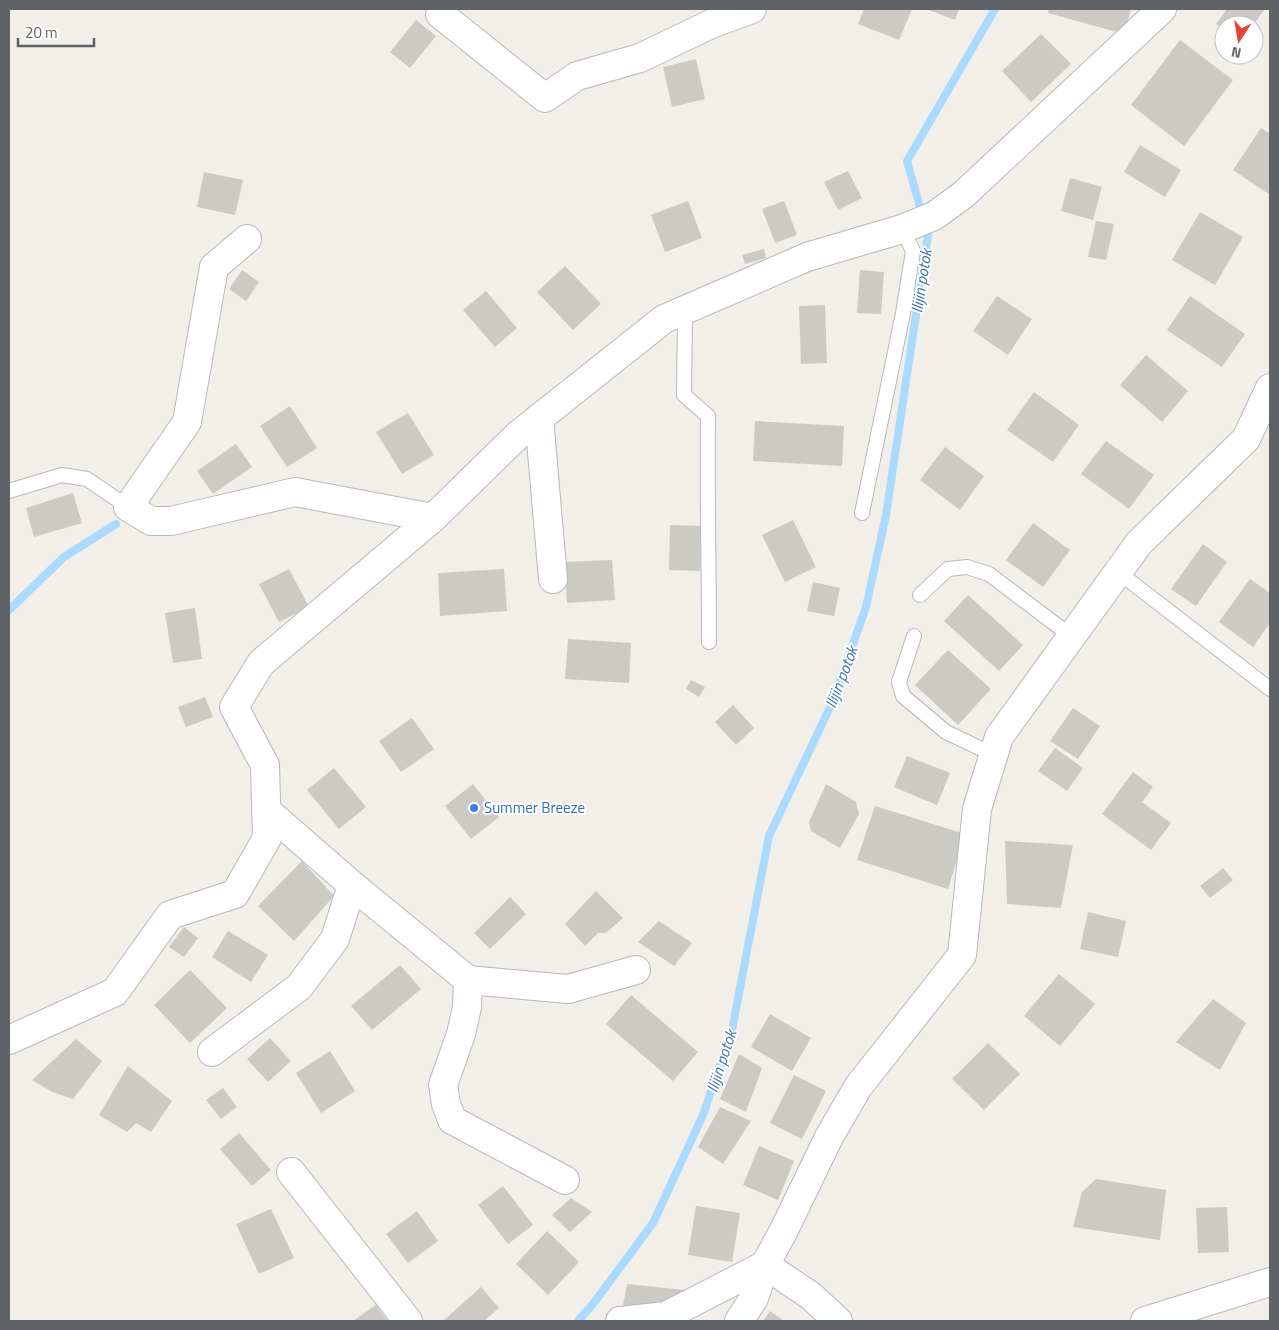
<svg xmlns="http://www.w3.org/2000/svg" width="1279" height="1330" font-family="'Titillium Web',sans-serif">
<rect width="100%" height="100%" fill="#f1efe8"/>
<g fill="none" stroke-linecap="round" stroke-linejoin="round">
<g stroke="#aadaff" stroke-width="8">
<path d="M9 610 64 557 116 524"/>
<path d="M578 1321 593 1304 653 1223 703 1115 732 1030 769 836 832 703 866 607 886 515 928 235 907 161 995 9"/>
</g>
</g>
<g fill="#cccac5">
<path d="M864 9H912L899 40 858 24Z"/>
<path d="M926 9H959L955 20Z"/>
<path d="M1049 9H1131L1124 34 1048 13Z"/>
<path d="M1227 9H1265L1253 25H1224V30L1216 24Z"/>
<path d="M416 20 436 36 410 68 390 52Z"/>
<path d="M1041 34 1071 64 1031 102 1002 71Z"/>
<path d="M1180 40 1233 80 1184 146 1131 105Z"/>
<path d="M696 59 705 99 672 107 663 67Z"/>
<path d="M1261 128 1270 134V195L1233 170Z"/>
<path d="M1140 145 1181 170 1165 197 1124 172Z"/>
<path d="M848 171 862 198 838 210 824 182Z"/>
<path d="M204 172 243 180 235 215 197 207Z"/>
<path d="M1070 178 1102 187 1093 220 1061 211Z"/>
<path d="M688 201 702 238 665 252 651 215Z"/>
<path d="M784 201 797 235 775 243 762 209Z"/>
<path d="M1200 212 1243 237 1215 285 1172 260Z"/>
<path d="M1096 221 1114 224 1106 260 1088 257Z"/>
<path d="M764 249 766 258 745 264 742 255Z"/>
<path d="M565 266 601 304 573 330 537 292Z"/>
<path d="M242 270 259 282 246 301 229 289Z"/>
<path d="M860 270 884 272 881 314 857 313Z"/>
<path d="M486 291 517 328 495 347 463 310Z"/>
<path d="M997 296 1032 319 1008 355 973 331Z"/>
<path d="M1190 296 1245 334 1222 367 1167 330Z"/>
<path d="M825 305 827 363 801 364 799 306Z"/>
<path d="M1146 355 1188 391 1162 422 1120 385Z"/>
<path d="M1034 392 1079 425 1053 462 1007 430Z"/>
<path d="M290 406 317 448 287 467 260 426Z"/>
<path d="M408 413 434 455 402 474 376 432Z"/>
<path d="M755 421 844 426 842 466 753 461Z"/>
<path d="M1106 441 1154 475 1129 509 1081 474Z"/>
<path d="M236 444 252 467 213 494 197 471Z"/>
<path d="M945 447 984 476 960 510 920 480Z"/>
<path d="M73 493 82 523 34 537 26 508Z"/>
<path d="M793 520 816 567 785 582 762 535Z"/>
<path d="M1033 523 1070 550 1043 587 1006 560Z"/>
<path d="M670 525 701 526 700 571 669 570Z"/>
<path d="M1203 544 1227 562 1196 606 1171 589Z"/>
<path d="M612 560 615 600 567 603 564 562Z"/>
<path d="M289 569 309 607 279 622 259 584Z"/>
<path d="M504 569 507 611 440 616 438 573Z"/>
<path d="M1250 579 1270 593V623L1253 647 1219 622Z"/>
<path d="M813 582 840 588 834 616 807 611Z"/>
<path d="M968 595 1023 645 999 671 944 621Z"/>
<path d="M195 608 202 659 173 663 165 613Z"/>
<path d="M568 639 631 643 629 683 565 679Z"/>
<path d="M948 650 991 689 958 725 915 685Z"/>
<path d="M691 680 705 687 699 697 686 689Z"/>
<path d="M205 697 213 717 186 727 178 707Z"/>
<path d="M733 705 754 728 736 745 715 722Z"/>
<path d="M1073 708 1100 726 1078 759 1050 741Z"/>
<path d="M412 718 434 749 401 772 379 741Z"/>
<path d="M1055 748 1083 768 1067 791 1038 771Z"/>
<path d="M907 756 950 773 937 805 894 787Z"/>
<path d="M334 768 366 807 339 829 307 790Z"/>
<path d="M1133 772 1153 787 1142 802 1171 823 1151 850 1102 814Z"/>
<path d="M473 784 499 817 471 839 445 806Z"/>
<path d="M826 784 856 802 859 814 840 848 811 831 809 822Z"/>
<path d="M875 806 965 834 948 889 857 860Z"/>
<path d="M1005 841 1073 845 1061 908 1007 904Z"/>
<path d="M302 861 334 896 294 941 258 906Z"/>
<path d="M1223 868 1233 880 1210 898 1200 886Z"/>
<path d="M596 891 623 918 606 933H598L585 946 565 924Z"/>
<path d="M510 897 526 914 490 949 474 933Z"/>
<path d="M1088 912 1126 921 1118 957 1080 949Z"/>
<path d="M659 921 692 943 674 966 638 942Z"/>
<path d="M184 927 198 938 184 957 169 947Z"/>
<path d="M228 931 268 955 251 982 212 957Z"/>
<path d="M400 965 421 989 372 1030 351 1006Z"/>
<path d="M190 970 227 1008 190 1043 154 1005Z"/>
<path d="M1059 974 1095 1004 1060 1046 1024 1016Z"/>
<path d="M631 995 698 1052 673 1081 606 1024Z"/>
<path d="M1213 999 1246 1023 1220 1070 1176 1042Z"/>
<path d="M770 1014 811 1038 792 1071 751 1047Z"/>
<path d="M270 1038 291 1061 268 1082 247 1059Z"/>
<path d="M76 1039 102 1061 73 1099 52 1092 32 1080Z"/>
<path d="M988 1043 1020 1074 984 1110 952 1079Z"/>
<path d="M330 1051 355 1091 321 1113 296 1073Z"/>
<path d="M739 1054 762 1068 746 1112 720 1099Z"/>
<path d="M128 1066 172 1101 151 1132 136 1123 127 1132 99 1115Z"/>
<path d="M794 1075 826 1091 802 1139 770 1123Z"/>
<path d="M223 1088 237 1107 221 1119 206 1100Z"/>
<path d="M720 1107 751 1121 723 1164 698 1147Z"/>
<path d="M239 1133 271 1170 252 1186 220 1149Z"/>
<path d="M759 1146 794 1161 778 1200 743 1185Z"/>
<path d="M1096 1179 1166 1190 1160 1240 1073 1227 1082 1192Z"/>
<path d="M503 1186 533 1225 508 1244 478 1205Z"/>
<path d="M571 1198 592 1212 570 1232 552 1215Z"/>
<path d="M696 1206 740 1213 732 1262 688 1255Z"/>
<path d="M1227 1207 1229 1252 1198 1253 1196 1208Z"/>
<path d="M271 1209 294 1258 259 1274 236 1224Z"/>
<path d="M417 1211 438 1241 408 1263 386 1234Z"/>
<path d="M547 1231 579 1262 548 1295 516 1264Z"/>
<path d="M627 1284 685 1290 683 1301 621 1316Z"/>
<path d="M481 1287 499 1308 484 1321H443Z"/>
<path d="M376 1305 388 1321H353Z"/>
<path d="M770 1311 784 1321H763Z"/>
</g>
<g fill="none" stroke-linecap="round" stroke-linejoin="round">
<g stroke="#b5b8bc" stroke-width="16">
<g id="lane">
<path d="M685 310 684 395 708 416C707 491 709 567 709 642"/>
<path d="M9 491 62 475 87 479 128 507"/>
<path d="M862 513 903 313 913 251 902 229"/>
<path d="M1118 572 1270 689"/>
<path d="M920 595 948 569 967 567 989 574 1071 636"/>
<path d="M914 636 899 682 903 696 946 732 994 755"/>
</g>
</g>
<g stroke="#b5b8bc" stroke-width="30">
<g id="street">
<path d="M440 14 545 98 577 76 640 58 711 24 752 9"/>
<path d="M247 239 214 267 187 422 128 507 151 521H171L295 492 433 518"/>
<path d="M539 418 553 579"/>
<path d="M352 885 468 980 568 989 636 970"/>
<path d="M468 980 467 1007 461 1034 443 1085 446 1104 452 1120 565 1180"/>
<path d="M9 1040 115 992 170 915 235 894 267 838 265 765 234 707 261 663 433 518 518 435 664 319 807 257 902 229 934 216 963 195 1162 9"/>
<path d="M212 1052 299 987 335 939 352 885 266 810"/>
<path d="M291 1172 408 1321"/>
<path d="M765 1265 811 1296 838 1321"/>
<path d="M620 1321 666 1316 765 1265"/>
<path d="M739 1321 754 1298 765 1265 784 1230 829 1137 858 1087 962 955 977 809 999 737 1139 543 1246 439 1270 388"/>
<path d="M1145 1321 1270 1282"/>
</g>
</g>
<use href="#lane" stroke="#fff" stroke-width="14"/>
<use href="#street" stroke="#fff" stroke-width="28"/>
</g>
<circle fill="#3f7fe0" stroke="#fff" stroke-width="2" cx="474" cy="808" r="5"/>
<g text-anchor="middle" stroke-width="4" stroke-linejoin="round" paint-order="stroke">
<g font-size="15" fill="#366cbe" stroke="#fff" text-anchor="start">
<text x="484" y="813">Summer Breeze</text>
</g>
<g font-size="16" font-style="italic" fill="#4174aa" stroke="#fff">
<text transform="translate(921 281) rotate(-81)" y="6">Ilijin potok</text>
<text transform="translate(841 677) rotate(-69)" y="6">Ilijin potok</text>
<text transform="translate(721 1061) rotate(-72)" y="6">Ilijin potok</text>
</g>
</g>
<rect width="1279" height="1330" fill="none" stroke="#5f6368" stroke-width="20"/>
<g transform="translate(1239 40) rotate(192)"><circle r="24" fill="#ffffff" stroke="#bfc1c3"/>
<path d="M0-4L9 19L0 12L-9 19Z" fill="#ea4335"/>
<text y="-8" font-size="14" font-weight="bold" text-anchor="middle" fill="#5f6368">N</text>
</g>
<path d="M18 38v8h76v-8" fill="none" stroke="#5f6368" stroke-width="2.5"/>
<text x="25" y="38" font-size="15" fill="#5f6368" stroke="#ffffff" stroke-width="4" paint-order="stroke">20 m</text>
</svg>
